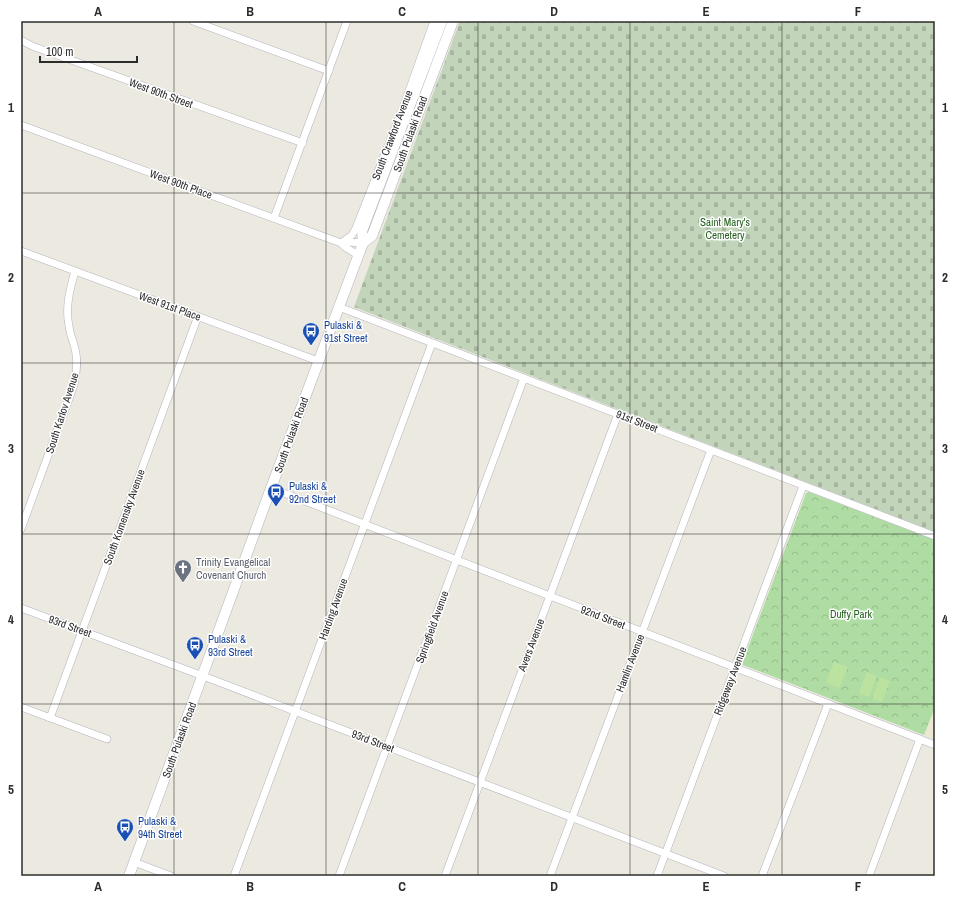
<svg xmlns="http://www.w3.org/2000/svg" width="956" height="897" font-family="'Archivo Narrow',sans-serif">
<defs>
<pattern id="cemetery-stones" width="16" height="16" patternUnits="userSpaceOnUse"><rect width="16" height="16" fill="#c2d4b9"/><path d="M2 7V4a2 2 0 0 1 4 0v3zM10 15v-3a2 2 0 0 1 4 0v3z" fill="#a7b69f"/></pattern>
<pattern id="park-crowns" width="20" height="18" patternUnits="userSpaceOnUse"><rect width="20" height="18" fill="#aedca3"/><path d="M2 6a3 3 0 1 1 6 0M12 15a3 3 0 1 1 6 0" fill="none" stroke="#96bd8c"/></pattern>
</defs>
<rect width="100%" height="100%" fill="#ece9e0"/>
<path fill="#ebe7d2" d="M935 707V739L924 735Z"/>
<path fill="url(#cemetery-stones)" d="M460 21H935V532L354 307Z"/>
<path fill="url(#park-crowns)" d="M809 492 935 540V707L924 735 743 665V661L805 496 806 493Z"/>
<g fill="#bce2a0">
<path d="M834 662 848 667 839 688 826 683Z"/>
<path d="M867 672 877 676 869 697 859 693Z"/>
<path d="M880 677 890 681 882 702 872 699Z"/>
</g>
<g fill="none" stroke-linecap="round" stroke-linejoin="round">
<g stroke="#b3b4be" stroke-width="8">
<g id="street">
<path d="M193 21 329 71"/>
<path d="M21 40 32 46 303 143"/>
<path d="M21 125 341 243 345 247 358 255"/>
<path d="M274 218 347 21"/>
<path d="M341 243 352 235 356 228 401 113 434 21"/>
<path d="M343 243 348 242 363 243"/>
<path d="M21 251 318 361"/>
<path d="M339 307 935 536"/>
<path d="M271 488 935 745"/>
<path d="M21 529 74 385C76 374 78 364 76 354 75 344 70 336 69 326 65 307 70 289 75 271"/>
<path d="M21 608 203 676 724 876"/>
<path d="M21 707 107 739"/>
<path d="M50 718 198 316"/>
<path d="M134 862 171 876"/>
<path d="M234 876 432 343"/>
<path d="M339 876 524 378"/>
<path d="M445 876 618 414"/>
<path d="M550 876 711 450"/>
<path d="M657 876 803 486"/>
<path d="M762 876 828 704"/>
<path d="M869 876 920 739"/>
</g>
</g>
<g stroke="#b3b4be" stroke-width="11">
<g id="secondary">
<path d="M363 243 372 236 453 21"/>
<path d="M129 876 271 488 363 243 362 231 442 21"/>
</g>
</g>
<use href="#street" stroke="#fff" stroke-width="7"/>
<use href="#secondary" stroke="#fff" stroke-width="10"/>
</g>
<path fill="none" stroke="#2c2c2c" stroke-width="1" stroke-opacity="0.55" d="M174 21V876M326 21V876M478 21V876M630 21V876M782 21V876M21 193H935M21 363H935M21 534H935M21 704H935"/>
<defs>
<g id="bus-pin" transform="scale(0.9)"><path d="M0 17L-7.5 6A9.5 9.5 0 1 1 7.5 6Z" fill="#1a4fb4" stroke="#fff"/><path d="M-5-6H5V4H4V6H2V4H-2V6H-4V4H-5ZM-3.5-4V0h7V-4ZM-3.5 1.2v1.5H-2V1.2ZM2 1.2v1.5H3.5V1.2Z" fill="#fff"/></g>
<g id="church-pin" transform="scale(0.9)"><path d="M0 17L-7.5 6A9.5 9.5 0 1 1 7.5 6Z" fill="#6b7280" stroke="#fff"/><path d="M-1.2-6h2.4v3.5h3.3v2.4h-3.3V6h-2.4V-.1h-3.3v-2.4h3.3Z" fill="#fff"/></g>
</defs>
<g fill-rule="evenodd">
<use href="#bus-pin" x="311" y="331"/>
<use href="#bus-pin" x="276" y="492"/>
<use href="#church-pin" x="183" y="568"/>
<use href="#bus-pin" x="195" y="645"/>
<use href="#bus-pin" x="125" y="827"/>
</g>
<g text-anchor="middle" stroke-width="3" stroke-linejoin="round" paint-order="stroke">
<g font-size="11" fill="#2c2c2c" stroke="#fff">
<text transform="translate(161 93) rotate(20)" y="4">West 90th Street</text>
<text transform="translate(410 134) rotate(-70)" y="4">South Pulaski Road</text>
<text transform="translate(392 135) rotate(-69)" y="4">South Crawford Avenue</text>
<text transform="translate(181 184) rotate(20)" y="4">West 90th Place</text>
<text transform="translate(170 306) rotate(20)" y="4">West 91st Place</text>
<text transform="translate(62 413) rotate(-72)" y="4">South Karlov Avenue</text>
<text transform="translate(637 421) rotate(21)" y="4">91st Street</text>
<text transform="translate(291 435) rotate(-70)" y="4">South Pulaski Road</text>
<text transform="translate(124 517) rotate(-70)" y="4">South Komensky Avenue</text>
<text transform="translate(333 609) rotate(-70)" y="4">Harding Avenue</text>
<text transform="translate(603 617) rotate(21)" y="4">92nd Street</text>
<text transform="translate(70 626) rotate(20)" y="4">93rd Street</text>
<text transform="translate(432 627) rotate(-70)" y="4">Springfield Avenue</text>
<text transform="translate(531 645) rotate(-69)" y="4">Avers Avenue</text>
<text transform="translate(630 663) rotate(-69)" y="4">Hamlin Avenue</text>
<text transform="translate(730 681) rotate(-69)" y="4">Ridgeway Avenue</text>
<text transform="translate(179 740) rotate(-70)" y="4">South Pulaski Road</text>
<text transform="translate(373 741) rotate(21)" y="4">93rd Street</text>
</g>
<g font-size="11" fill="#276223" stroke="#fff">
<text x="725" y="226">Saint Mary's<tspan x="725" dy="13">Cemetery</tspan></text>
<text x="851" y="618">Duffy Park</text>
</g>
<g font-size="11" fill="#164399" stroke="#fff" text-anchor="start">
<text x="324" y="329">Pulaski &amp;<tspan x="324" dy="13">91st Street</tspan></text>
<text x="289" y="490">Pulaski &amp;<tspan x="289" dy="13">92nd Street</tspan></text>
<text x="208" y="643">Pulaski &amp;<tspan x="208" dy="13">93rd Street</tspan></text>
<text x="138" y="825">Pulaski &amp;<tspan x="138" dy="13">94th Street</tspan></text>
</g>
<g font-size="11" fill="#5b616d" stroke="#fff" text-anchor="start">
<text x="196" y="566">Trinity Evangelical<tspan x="196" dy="13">Covenant Church</tspan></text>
</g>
</g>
<rect width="956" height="897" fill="none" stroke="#ffffff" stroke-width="44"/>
<path d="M40 56v6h97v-6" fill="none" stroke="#2c2c2c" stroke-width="2"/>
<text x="46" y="56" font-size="12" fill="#2c2c2c" stroke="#ffffff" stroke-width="3" paint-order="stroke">100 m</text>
<rect x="22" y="22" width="912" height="853" fill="none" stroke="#2c2c2c" stroke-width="1.5"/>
<g font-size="13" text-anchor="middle" font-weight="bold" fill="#2c2c2c">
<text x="98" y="16">A</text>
<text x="250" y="16">B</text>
<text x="402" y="16">C</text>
<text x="554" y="16">D</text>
<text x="706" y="16">E</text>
<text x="858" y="16">F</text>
<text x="11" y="112">1</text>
<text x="945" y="112">1</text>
<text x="11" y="282">2</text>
<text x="945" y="282">2</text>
<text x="11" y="453">3</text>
<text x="945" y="453">3</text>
<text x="11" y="624">4</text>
<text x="945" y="624">4</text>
<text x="11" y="794">5</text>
<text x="945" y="794">5</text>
<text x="98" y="891">A</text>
<text x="250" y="891">B</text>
<text x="402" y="891">C</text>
<text x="554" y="891">D</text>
<text x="706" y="891">E</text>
<text x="858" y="891">F</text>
</g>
</svg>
